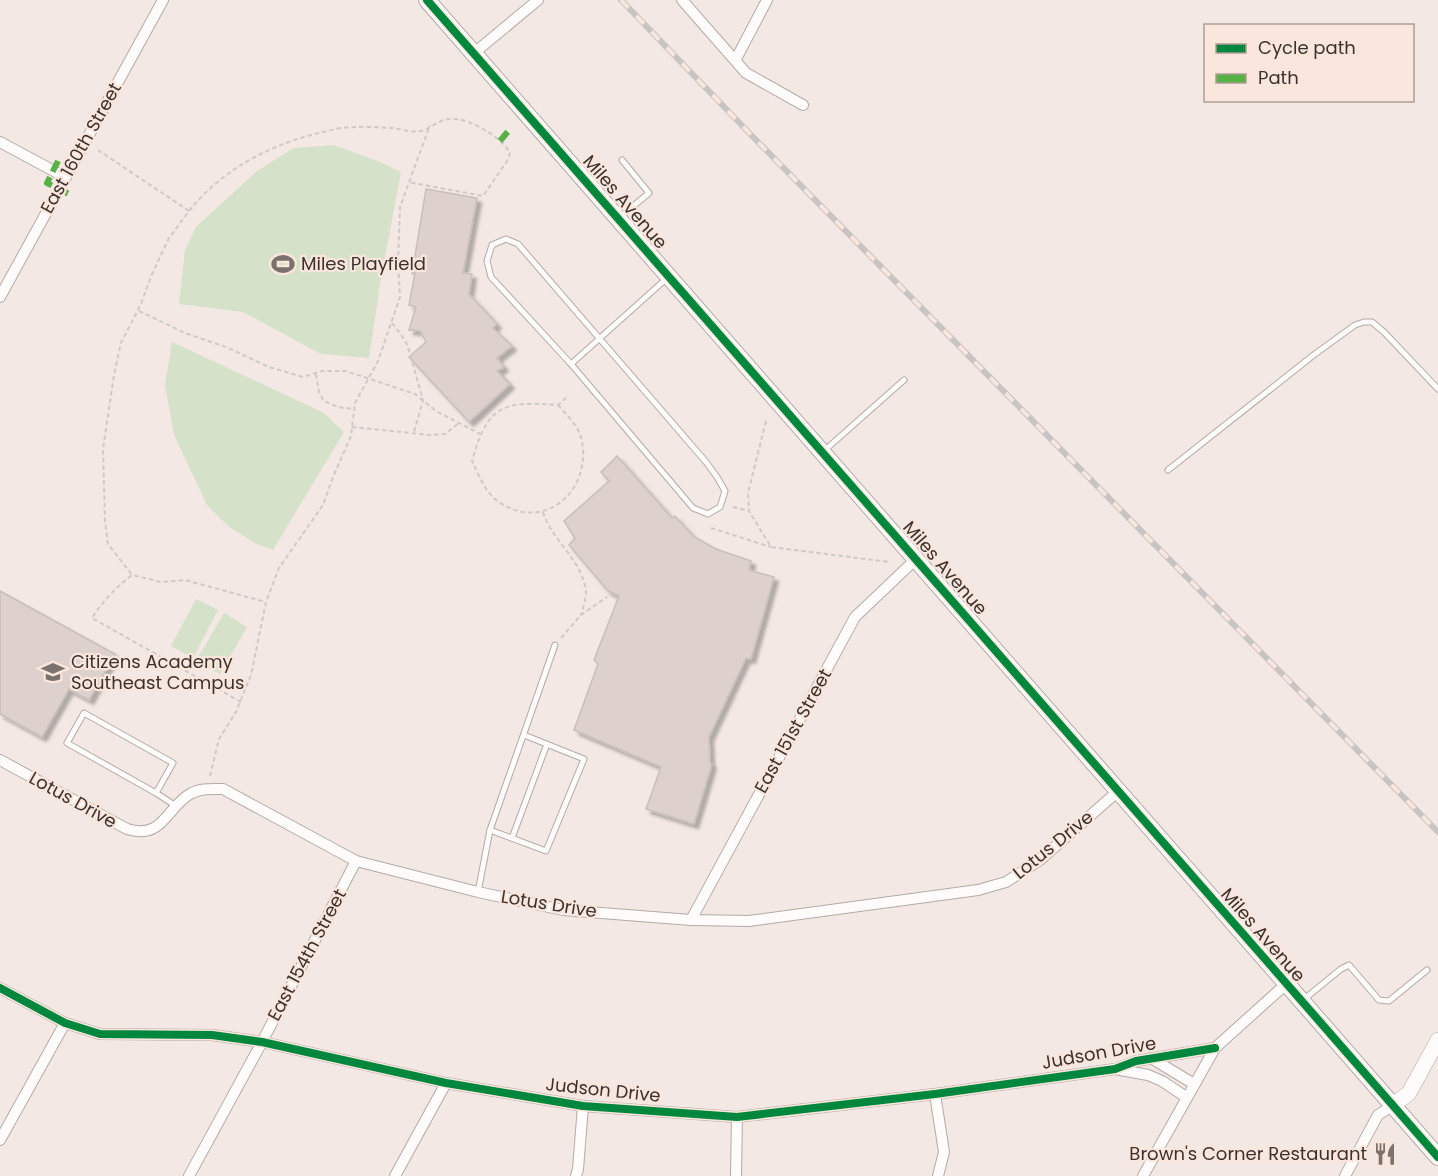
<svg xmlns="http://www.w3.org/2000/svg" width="1438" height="1176" font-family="Poppins,sans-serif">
<defs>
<filter id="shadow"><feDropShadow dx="4.5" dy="4.5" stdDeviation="1.5" flood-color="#0004"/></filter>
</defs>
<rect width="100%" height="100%" fill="#f3e8e3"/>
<g fill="#d5e1c9">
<path d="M334 145 380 162 401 172 381 278 369 358 321 354 243 312 179 304 185 250 196 227 257 171 294 148Z"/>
<path d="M172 342 324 413 344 432 273 550 257 544 229 527 207 505 174 435 165 385Z"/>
<path d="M196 599 218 610 193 658 171 646Z"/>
<path d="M224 613 247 627 220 674 196 661Z"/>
</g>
<g fill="#ded1cd" stroke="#c8bfbb" stroke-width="1.5" filter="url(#shadow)">
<path d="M426 189 477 198 463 273 472 274 469 294 497 324 493 328 512 346 497 358 504 367 497 371 510 384 469 422 409 357 426 342 420 331 409 330 416 307 409 305 415 273 412 274Z"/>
<path d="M617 456 672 518 675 516 693 536 716 549 751 561 749 570 774 577 751 659 746 658 709 737 710 762 712 764 694 824 646 809 661 767 574 730 598 664 594 660 619 596 608 591 569 545 575 538 564 521 609 481 601 472Z"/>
<path d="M0 591 115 654 89 700 69 689 42 737 0 714Z"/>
</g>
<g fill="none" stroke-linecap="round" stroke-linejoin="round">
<g stroke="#b3aba7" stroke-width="7">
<g id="lane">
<path d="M620 217 649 193 622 160"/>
<path d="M506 239 518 244 706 462 717 477 725 491 720 507 708 514 693 508 571 364 491 277 487 261 492 245Z"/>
<path d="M571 364 666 279"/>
<path d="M825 450 904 380"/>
<path d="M1168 470 1315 354 1355 325 1364 322H1372L1384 332 1438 389"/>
<path d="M156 793 173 763 84 713 67 743 156 793 176 806"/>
<path d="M490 830 546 851 584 759 524 735"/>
<path d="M512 838 547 744"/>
<path d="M478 892 490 830 555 645"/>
<path d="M1303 1000 1341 969 1349 965 1379 1000 1389 1001 1427 970"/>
</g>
</g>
<g stroke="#b3aba7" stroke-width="12">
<g id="street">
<path d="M682 0 746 73 803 105"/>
<path d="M474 53 538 0"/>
<path d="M736 59 767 0"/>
<path d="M0 142 65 177"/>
<path d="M0 297 163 0"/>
<path d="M0 760 127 829C163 840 166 808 190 794 200 788 211 789 223 789L356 861 478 892 563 910 691 920 749 921 978 890 1006 882 1040 860 1117 792"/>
<path d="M691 920 855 617 917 558"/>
<path d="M0 988 65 1023 100 1034 212 1035 262 1042 446 1083 583 1106 737 1117 935 1094 1115 1069 1136 1061 1215 1048"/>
<path d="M1151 1058 1194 1084"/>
<path d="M1115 1069 1148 1075 1162 1081 1186 1097"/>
<path d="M935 1094 944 1152 938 1176"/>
<path d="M0 1140 65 1023"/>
<path d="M189 1176 262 1042 356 861"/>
<path d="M395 1176 446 1083"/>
<path d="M576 1176 578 1169 583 1106"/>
<path d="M736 1176 737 1117"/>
<path d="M1143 1176 1215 1048 1286 984"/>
<path d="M1345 1176 1378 1115 1392 1106"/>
</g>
</g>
<g stroke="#b3aba7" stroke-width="16">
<path id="secondary" d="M1392 1106 1409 1093 1438 1040"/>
</g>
<g stroke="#b3aba7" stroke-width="18">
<path id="primary" d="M427 0 1438 1157"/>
</g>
<g stroke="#cfcac9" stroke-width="2" stroke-dasharray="4.5 3" stroke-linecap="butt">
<path d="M98 150 189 211 169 238 152 274 141 304 121 343 114 375 103 449 105 521 108 544 132 575"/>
<path d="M189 211C221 171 267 146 315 134 324 132 333 129 342 128 358 126 376 127 392 128 401 129 412 133 420 131 428 130 438 120 449 119 466 116 502 137 510 153L507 161 483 196 408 182"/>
<path d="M139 311 185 333 226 347 269 367 303 377 322 371H346L415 394 436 411 480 434"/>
<path d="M392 323 400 333 407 344 423 400 414 432"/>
<path d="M316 374 319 392 324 401 338 407 354 409"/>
<path d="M558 405C565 413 576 424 580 434 596 485 548 535 499 502 485 493 479 475 472 461 488 404 503 401 558 405L568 396"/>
<path d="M766 421 748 493 749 511 771 547 889 562"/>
<path d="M352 427 430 435 445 434 459 423"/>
<path d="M733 507 749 511"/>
<path d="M543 512C551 540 583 560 586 592 586 599 583 608 581 615"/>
<path d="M711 528 771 547"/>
<path d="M561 638 581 615 607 597"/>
<path d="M241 702 92 618C103 601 115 588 132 575L161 582 185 580 266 602"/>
<path d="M210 776 219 739 236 712 251 675 266 602 279 568 323 505 333 477 351 436 355 403 378 361 400 297 398 261 400 207 430 125"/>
</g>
<use href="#lane" stroke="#fdfcfb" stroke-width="5"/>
<use href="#street" stroke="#fdfcfb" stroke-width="10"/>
<use href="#secondary" stroke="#fdfcfb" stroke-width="15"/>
<use href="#primary" stroke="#fdfcfb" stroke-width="16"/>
<g stroke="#c7c4c3" stroke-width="6">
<path id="rail" d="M621 0 757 141 1438 832"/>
</g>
<use href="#rail" stroke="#fae6dc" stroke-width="4" stroke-dasharray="11" stroke-linecap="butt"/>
<g stroke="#56b246" stroke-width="6" stroke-dasharray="12 6" stroke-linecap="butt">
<path d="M500 141 510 129"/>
<path d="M58 161 47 183 73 196"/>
</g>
<g stroke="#fae6dc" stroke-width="11">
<g id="cycleway">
<path d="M427 0 1438 1157"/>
<path d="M0 988 65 1023 100 1034 212 1035 262 1042 446 1083 583 1106 737 1117 935 1094 1115 1069 1136 1061 1215 1048"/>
</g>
</g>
<use href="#cycleway" stroke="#00873e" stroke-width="8"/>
</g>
<defs>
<g id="stadium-bare" transform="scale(1.8)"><path d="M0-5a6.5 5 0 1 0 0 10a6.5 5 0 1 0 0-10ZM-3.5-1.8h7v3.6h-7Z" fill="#7b726d" stroke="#fae6dc" stroke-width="2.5" paint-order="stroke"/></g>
<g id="school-bare" transform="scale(1.8)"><path d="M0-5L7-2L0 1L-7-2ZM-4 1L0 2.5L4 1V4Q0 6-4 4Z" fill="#7b726d" stroke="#fae6dc" stroke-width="2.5" paint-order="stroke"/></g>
<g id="restaurant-bare" transform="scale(1.8)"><path d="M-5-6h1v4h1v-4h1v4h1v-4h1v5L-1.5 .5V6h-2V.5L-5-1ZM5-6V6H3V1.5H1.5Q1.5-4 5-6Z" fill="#7b726d" stroke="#fae6dc" stroke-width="2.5" paint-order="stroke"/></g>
</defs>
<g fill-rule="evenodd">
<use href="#stadium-bare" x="283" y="264"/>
<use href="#school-bare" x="53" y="672"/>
<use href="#restaurant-bare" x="1385" y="1154"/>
</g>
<g text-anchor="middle" stroke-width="4.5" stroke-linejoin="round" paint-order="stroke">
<g font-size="18" fill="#3a322e" stroke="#fae6dc">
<text transform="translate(81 148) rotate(-61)" y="6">East 160th Street</text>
<text transform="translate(625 202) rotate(49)" y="6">Miles Avenue</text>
<text transform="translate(945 568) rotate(49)" y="6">Miles Avenue</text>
<text transform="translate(793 731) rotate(-61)" y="6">East 151st Street</text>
<text transform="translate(73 800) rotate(29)" y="6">Lotus Drive</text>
<text transform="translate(1053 845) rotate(-39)" y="6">Lotus Drive</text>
<text transform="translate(549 904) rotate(9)" y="6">Lotus Drive</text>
<text transform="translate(1263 935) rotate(49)" y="6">Miles Avenue</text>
<text transform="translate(307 955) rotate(-62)" y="6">East 154th Street</text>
<text transform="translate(1099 1053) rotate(-10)" y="6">Judson Drive</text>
<text transform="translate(603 1090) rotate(6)" y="6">Judson Drive</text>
</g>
<g font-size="18" fill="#3a322e" stroke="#fae6dc" text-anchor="start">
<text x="301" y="270">Miles Playfield</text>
<text x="71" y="668">Citizens Academy<tspan x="71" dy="21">Southeast Campus</tspan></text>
<text x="1367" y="1160" text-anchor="end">Brown's Corner Restaurant</text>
</g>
</g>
<rect x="1204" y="24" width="210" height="78" fill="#fae6dc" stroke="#ad9e96" stroke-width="1.5"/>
<rect x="1216" y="44" width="30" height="9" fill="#00873e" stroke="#ad9e96" stroke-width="1.5"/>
<text x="1258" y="54" font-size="18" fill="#3a322e">Cycle path</text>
<rect x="1216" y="74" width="30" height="9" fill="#56b246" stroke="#ad9e96" stroke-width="1.5"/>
<text x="1258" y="84" font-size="18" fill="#3a322e">Path</text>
</svg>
